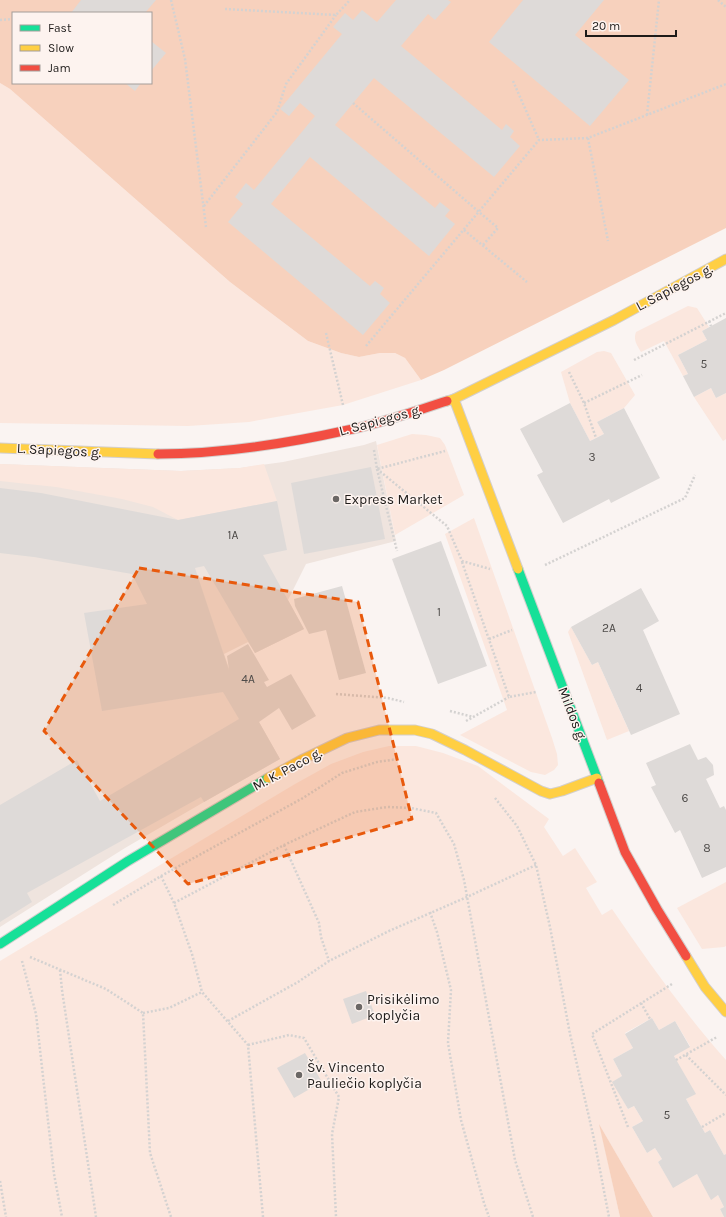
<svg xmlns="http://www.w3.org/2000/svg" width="726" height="1217" font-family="Karla,sans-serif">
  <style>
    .built { fill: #efe4de }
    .green { fill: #fbe7de }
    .forest { fill: #f7d1bd; fill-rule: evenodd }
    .building { fill: #dedad8 }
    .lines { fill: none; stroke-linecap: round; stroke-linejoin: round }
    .fast-casing { stroke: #d3cfcd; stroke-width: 11 }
    .slow-casing { stroke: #d3cfcd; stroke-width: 11 }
    .jam-casing { stroke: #d3cfcd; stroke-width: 11 }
    .path { stroke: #d4d2d1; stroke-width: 2.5; stroke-dasharray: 2 2; stroke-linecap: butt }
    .fast { stroke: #16e098; stroke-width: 9 }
    .slow { stroke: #ffcf43; stroke-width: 9 }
    .jam { stroke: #f24e42; stroke-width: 9 }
    .marked { fill: #e8590c; fill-opacity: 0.2; stroke: #e8590c; stroke-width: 3; stroke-dasharray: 8 5; stroke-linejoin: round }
    .poi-dot { fill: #6b6765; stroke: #fdf3ef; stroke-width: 1.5 }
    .labels { text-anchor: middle; stroke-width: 3; stroke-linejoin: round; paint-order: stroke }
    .number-label { font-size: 12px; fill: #4e4b49 }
    .street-label { font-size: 14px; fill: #1e1b19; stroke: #fdf3ef }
    .poi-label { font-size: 14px; fill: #1e1b19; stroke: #fdf3ef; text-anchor: start }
  </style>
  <rect width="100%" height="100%" fill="#faf4f2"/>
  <polygon class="built" points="376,441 396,541 306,564 288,600 304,629 255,653 248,642 224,654 230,671 280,759 204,802 125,848 0,927 0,464 181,471 240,468 283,462 364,445"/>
  <g class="green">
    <polygon points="0,83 10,89 230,282 308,341 341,353 359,357 380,353 395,353 405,358 421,380 343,405 249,422 188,426 0,423"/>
    <path d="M688 306 697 308 709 327 702 331 707 340 678 355 688 374 683 376 664 341 641 352C637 345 633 340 636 332Z"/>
    <polygon points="604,351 611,353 635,395 624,408 597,422 604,434 590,441 570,403 561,372 597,352"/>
    <polygon points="711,388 716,398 726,393 726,439 723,441 694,397"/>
    <polygon points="412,434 426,435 440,438 445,445 464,495 395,535 377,445"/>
    <polygon points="0,464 181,471 240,468 264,464 277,501 178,520 153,507 122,499 56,487 0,481"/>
    <polygon points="474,518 552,738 557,754 558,765 554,770 545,775 531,772 460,735 507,710 445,534"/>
    <polygon points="571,627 592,665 598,662 629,731 607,740 568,632"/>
    <path d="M389 746H416L443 753 478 766 549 819 544 827 563 856 575 848 597 882 586 888 602 915 612 909C648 961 684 1013 726 1060V1154L724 1155 710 1130 705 1133 686 1099 695 1094 674 1056 690 1046 675 1021 659 1030 652 1018 625 1033 633 1048 613 1059 622 1076 613 1082 628 1109 634 1106 643 1121 632 1127 647 1153 655 1148 662 1159 658 1162 673 1187 697 1174 711 1199 718 1195 724 1207 720 1209 724 1217H653L600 1126 620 1217H0V961L295 784 331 764 363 752Z"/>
    <polygon points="726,882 726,946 724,947 702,949 677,908"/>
  </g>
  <g class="forest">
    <path d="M0 0H726V228L444 370 421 380 405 358 395 353H380L359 357 341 353 308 341 230 282 10 89 0 83ZM13 13H151V83H13Z"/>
    <polygon points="599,1124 653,1217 620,1217"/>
  </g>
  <g class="building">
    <polygon points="81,0 156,0 145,13 71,13"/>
    <polygon points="396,0 448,0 451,2 435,20 428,14 401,46 502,130 506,124 514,131 510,137 520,146 494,177 374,78 335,125 435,208 440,202 450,210 445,216 455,224 429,256 310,157 271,204 370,286 375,281 384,288 380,294 390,303 363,335 228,222 243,204 235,197 246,183 254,190 315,116 300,103 289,116 280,109 342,34 333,27 345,13 353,20 362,10 377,22"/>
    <polygon points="523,0 604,0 575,35 629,80 590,126 489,42"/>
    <polygon points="151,41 166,53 151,71"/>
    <polygon points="125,83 141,83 135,91"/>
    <polygon points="726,318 726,393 716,398 711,388 694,397 683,376 688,374 678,355 707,340 702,331"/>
    <polygon points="570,403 590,441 604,434 597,422 624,408 660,478 611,503 609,499 563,523 537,475 543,472 520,429"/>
    <polygon points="371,467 385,539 304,554 291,483"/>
    <polygon points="0,488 41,493 178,520 277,501 287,550 263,555 304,629 255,653 204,566 195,568 229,670 227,656 248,644 269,680 264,682 267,687 291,674 316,716 292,730 279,708 259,722 280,759 204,802 201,797 27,893 32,902 0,922 0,805 77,760 100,801 239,719 223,692 102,711 84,613 147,604 132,574 34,557 0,553"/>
    <polygon points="441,541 487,666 438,684 392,559"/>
    <polygon points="342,586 366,673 339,680 326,630 309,634 295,606 294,599"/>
    <polygon points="641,588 659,621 643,630 680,714 631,735 598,662 592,665 571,627"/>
    <polygon points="690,744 698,760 706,757 713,765 714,775 706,779 720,808 724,806 726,810 726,867 702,878 680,830 675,833 651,787 656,785 646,763"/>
    <polygon points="366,991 375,1015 352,1024 343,999"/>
    <polygon points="652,1018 659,1030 675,1021 690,1047 674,1056 696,1094 686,1099 705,1133 710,1130 724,1155 726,1154 726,1217 724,1217 720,1209 724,1207 718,1195 711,1200 697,1174 673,1188 658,1162 662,1159 655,1148 647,1153 632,1127 643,1121 634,1106 628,1109 612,1082 622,1076 613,1059 633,1048 625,1034"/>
    <polygon points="305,1053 322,1082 294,1098 277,1068"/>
  </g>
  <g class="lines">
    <g class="fast-casing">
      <g id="fast">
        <polyline points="518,569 599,783"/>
        <polyline points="0,944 128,861 268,778"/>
      </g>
    </g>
    <g class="slow-casing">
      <g id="slow">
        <polyline points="454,399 518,569"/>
        <polyline points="447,401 454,399 614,320 726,259"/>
        <polyline points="0,448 158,454"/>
        <polyline points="268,778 301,760 347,738 379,730 415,730 432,734 465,750 541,791 550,794 562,791 597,778"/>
        <polyline points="686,956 705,987 726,1012"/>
      </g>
    </g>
    <g class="jam-casing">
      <g id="jam">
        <path d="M158 454C222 454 285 444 348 430 382 423 415 411 447 401"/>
        <polyline points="599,783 625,852 657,909 686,956"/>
      </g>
    </g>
    <g class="path">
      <polyline points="171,0 185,59 206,227"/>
      <polyline points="718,0 726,7"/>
      <polyline points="225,9 336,15 350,0"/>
      <polyline points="0,20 13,19"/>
      <polyline points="513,81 539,140"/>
      <polyline points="353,103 479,212 498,228 483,245"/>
      <polyline points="647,115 659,0"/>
      <polyline points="588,138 608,241"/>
      <polyline points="204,206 277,112 286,84 336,15"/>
      <polyline points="464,230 527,282"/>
      <polyline points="709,321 711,326"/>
      <polyline points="326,333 343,405"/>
      <polyline points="366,346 539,140 588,138 726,84"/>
      <polyline points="634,360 726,313"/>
      <polyline points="569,372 584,403 596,438"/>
      <polyline points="584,403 642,375"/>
      <polyline points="374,450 377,469 445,451"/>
      <polyline points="377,469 447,526 462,561 490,569"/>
      <polyline points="377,469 397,551"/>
      <polyline points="462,562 509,697 536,692"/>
      <polyline points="545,565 685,498 695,475"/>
      <polyline points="489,639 512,630"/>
      <polyline points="336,694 388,698 404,702"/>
      <polyline points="450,711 473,717"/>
      <polyline points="466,721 509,697"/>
      <polyline points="495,798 517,826 536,865 550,927 570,1034 594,1139 609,1217"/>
      <polyline points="284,845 319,923 321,937 329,961"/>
      <polyline points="161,876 174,903 192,954 202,992"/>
      <polyline points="174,903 284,845 355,812 387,807 411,808 436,813 454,844 464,880 515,1160 533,1217"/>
      <polyline points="113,905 161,876 303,798 342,773 377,762 398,759"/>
      <polyline points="430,912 437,932 451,990 448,1043 461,1120 484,1203 489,1217"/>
      <polyline points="30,957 106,989 143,1013 150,1153 171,1217"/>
      <polyline points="22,961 36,1014 54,1174 62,1217"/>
      <polyline points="60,970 62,990 96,1217"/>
      <polyline points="641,1003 650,1019"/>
      <polyline points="143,1013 169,1008 202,992 248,1045 263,1217"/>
      <polyline points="228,1021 298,982 329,961 389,931 467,897 536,865"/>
      <polyline points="248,1045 289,1035 304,1038 339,1097 332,1134 336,1217"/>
      <polyline points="686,1055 726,1095"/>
      <polyline points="676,1060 717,1037"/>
      <polyline points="628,1127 592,1034 672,984"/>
      <polyline points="702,1127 726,1113"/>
      <polyline points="0,1181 6,1217"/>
    </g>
    <use href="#fast" class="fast"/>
    <use href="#slow" class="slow"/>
    <use href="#jam" class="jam"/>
  </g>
  <path class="marked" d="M139 568 358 602 412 819 188 884 44 731Z"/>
  <g class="poi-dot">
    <circle cx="336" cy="499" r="4"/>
    <circle cx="359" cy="1007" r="4"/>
    <circle cx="299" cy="1075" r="4"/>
  </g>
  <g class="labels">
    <g class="number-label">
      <text x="704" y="368">5</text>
      <text x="592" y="461">3</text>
      <text x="233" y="539">1A</text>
      <text x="439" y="616">1</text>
      <text x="609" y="632">2A</text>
      <text x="248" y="683">4A</text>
      <text x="639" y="692">4</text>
      <text x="685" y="802">6</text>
      <text x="707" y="852">8</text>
      <text x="667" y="1119">5</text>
    </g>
    <g class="street-label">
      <text transform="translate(674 287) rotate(-28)" y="5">L. Sapiegos g.</text>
      <text transform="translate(380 420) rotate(-15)" y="5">L. Sapiegos g.</text>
      <text transform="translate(59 450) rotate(3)" y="5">L. Sapiegos g.</text>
      <text transform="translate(573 714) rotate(69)" y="5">Mildos g.</text>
      <text transform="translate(287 769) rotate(-28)" y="5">M. K. Paco g.</text>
    </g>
    <g class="poi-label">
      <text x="344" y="504">Express Market</text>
      <text x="367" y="1004">Prisikėlimo<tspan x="367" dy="16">koplyčia</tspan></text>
      <text x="307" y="1072">Šv. Vincento<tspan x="307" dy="16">Pauliečio koplyčia</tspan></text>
    </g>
  </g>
  <rect x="12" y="12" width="140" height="72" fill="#fdf3ef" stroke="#a49d99"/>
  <rect x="20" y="25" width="20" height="6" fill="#16e098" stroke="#a49d99"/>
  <text x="48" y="32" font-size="12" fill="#1e1b19">Fast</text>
  <rect x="20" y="45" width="20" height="6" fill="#ffcf43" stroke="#a49d99"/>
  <text x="48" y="52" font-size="12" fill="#1e1b19">Slow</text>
  <rect x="20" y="65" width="20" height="6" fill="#f24e42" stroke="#a49d99"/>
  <text x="48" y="72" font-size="12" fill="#1e1b19">Jam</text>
  <path d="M586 30v6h90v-6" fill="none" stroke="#1e1b19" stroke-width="2"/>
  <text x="592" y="30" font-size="12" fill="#1e1b19" stroke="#fdf3ef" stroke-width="3" paint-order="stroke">20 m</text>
</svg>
